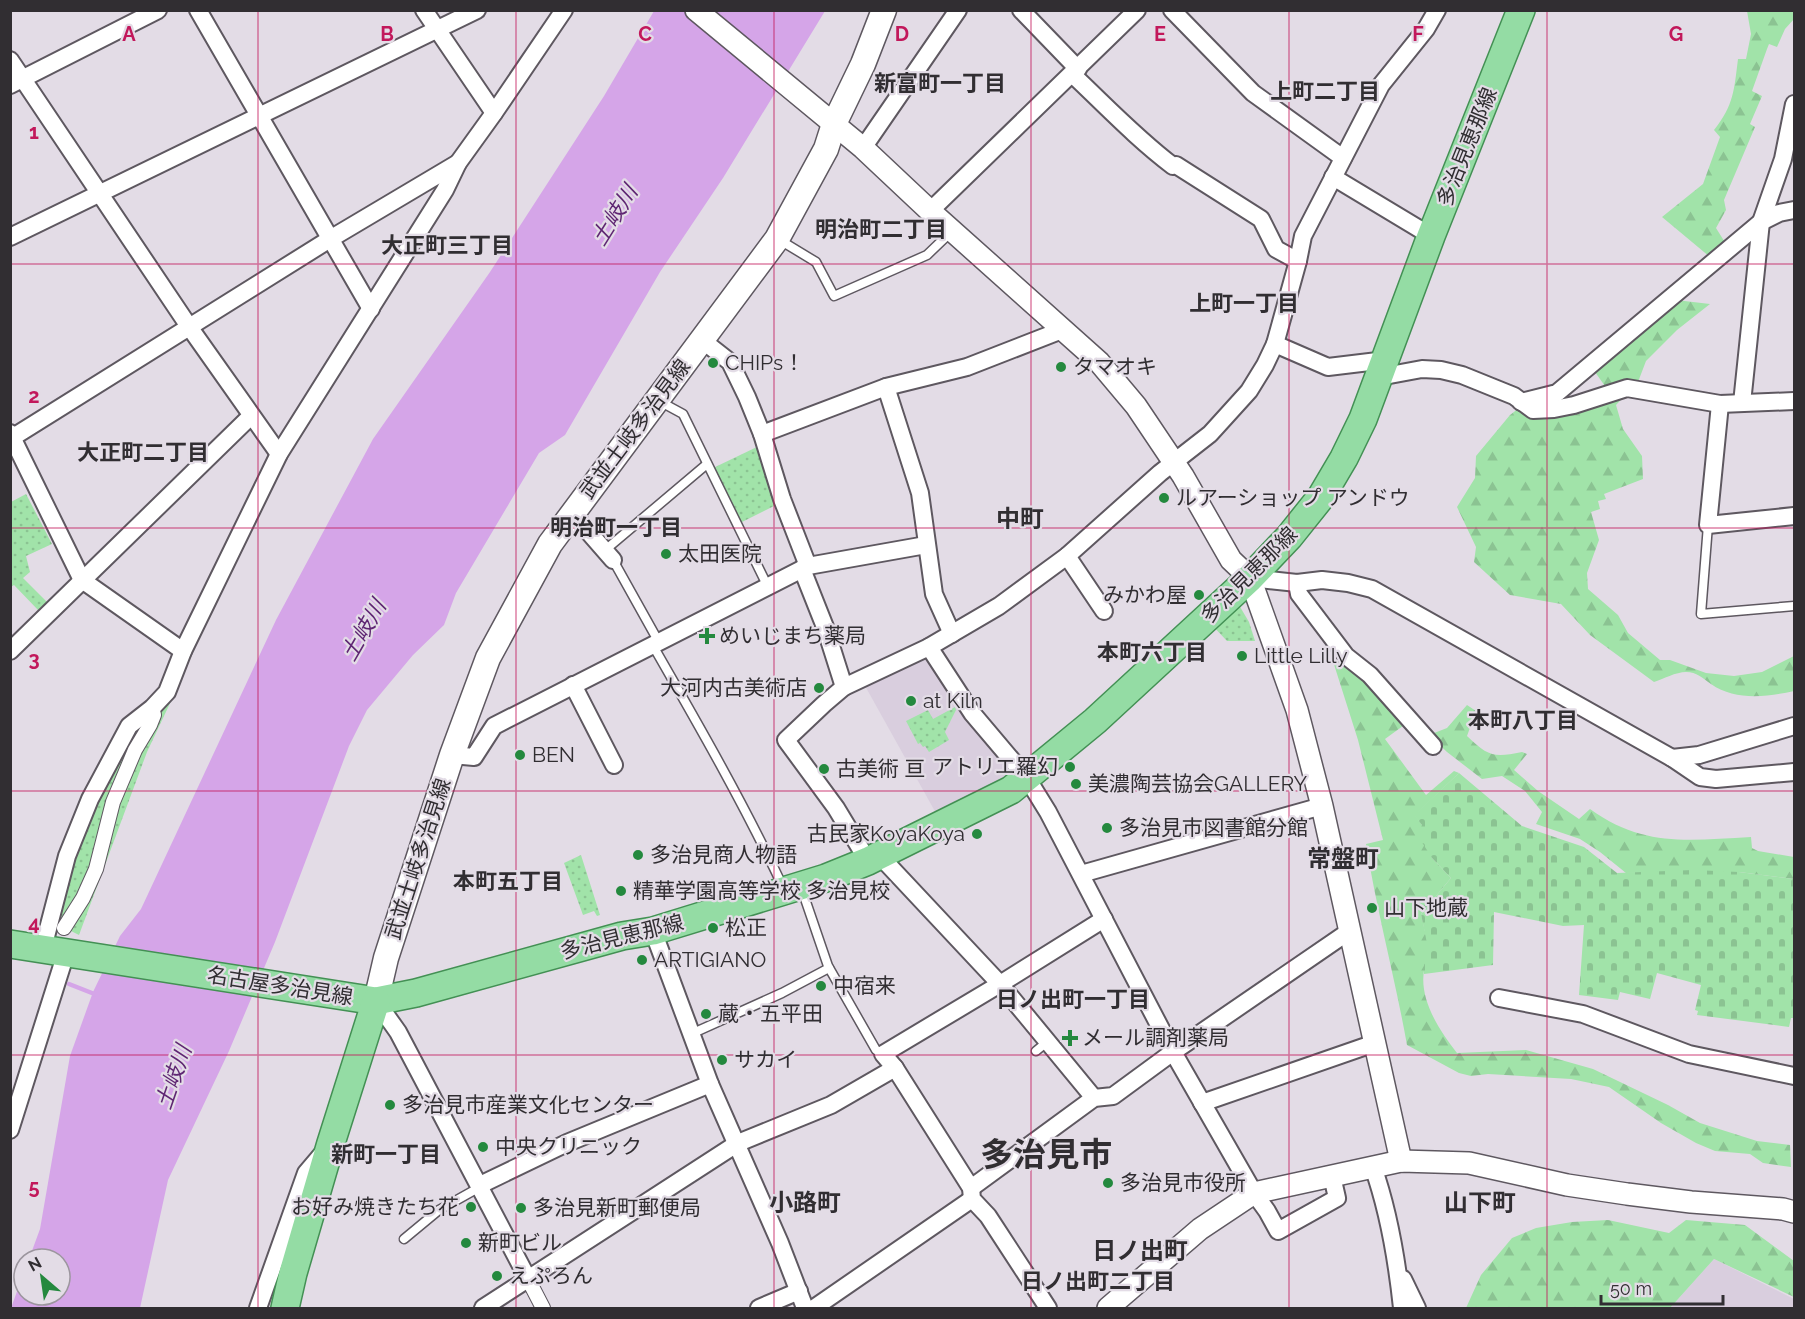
<svg xmlns="http://www.w3.org/2000/svg" width="1805" height="1319" font-family="Raleway,'Noto Sans JP',sans-serif">
  <style>
    .built { fill: #d9cede }
    .forest { fill: url(#forest-firs) }
    .cemetery { fill: url(#cemetery-stones) }
    .park { fill: url(#park-dots) }
    .water { fill: #d5a5e8 }
    .lines { fill: none; stroke-linecap: round; stroke-linejoin: round }
    .stream { stroke: #d5a5e8; stroke-width: 4.5 }
    .service-casing { stroke: #5e5860; stroke-width: 11 }
    .pedestrian-casing { stroke: #5e5860; stroke-width: 16 }
    .minor-casing { stroke: #5e5860; stroke-width: 20 }
    .tertiary-casing { stroke: #5e5860; stroke-width: 24 }
    .secondary-casing { stroke: #5e5860; stroke-width: 27 }
    .primary-casing { stroke: #439054; stroke-width: 30 }
    .service { stroke: #fff; stroke-width: 8 }
    .pedestrian { stroke: #fff; stroke-width: 14 }
    .minor { stroke: #fff; stroke-width: 16 }
    .tertiary { stroke: #fff; stroke-width: 21 }
    .secondary { stroke: #fff; stroke-width: 24 }
    .primary { stroke: #94dca4; stroke-width: 27 }
    .grid { fill: none; stroke: #c2185b; stroke-width: 1.5; stroke-opacity: 0.55 }
    .poi-dot { fill: #24893e; stroke: #e3dce6; stroke-width: 2 }
    .labels { text-anchor: middle; stroke-width: 4.5; stroke-linejoin: round; paint-order: stroke }
    .street-label { font-size: 21px; fill: #312e32; stroke: #e3dce6 }
    .poi-label { font-size: 21px; fill: #312e32; stroke: #e3dce6; text-anchor: start }
    .neighbourhood-label { font-size: 22px; font-weight: bold; fill: #312e32; stroke: #e3dce6 }
    .water-label { font-size: 22px; font-style: italic; fill: #5f2673; stroke: #e3dce6 }
    .quarter-label { font-size: 24px; font-weight: bold; fill: #312e32; stroke: #e3dce6 }
    .town-label { font-size: 33px; font-weight: bold; fill: #312e32; stroke: #e3dce6 }
    .grid-label { font-size: 20px; text-anchor: middle; font-weight: bold; fill: #c2185b; stroke: #e3dce6; stroke-width: 4.5; stroke-linejoin: round; paint-order: stroke }
  </style>
  <defs>
    <pattern id="forest-firs" width="22" height="20" patternUnits="userSpaceOnUse" patternTransform="scale(1.5)"><rect width="22" height="20" fill="#a1e3a9"/><path d="M5 1l3.5 6h-7zM16 11l3.5 6h-7z" fill="#8bc392"/></pattern>
    <pattern id="cemetery-stones" width="16" height="16" patternUnits="userSpaceOnUse" patternTransform="scale(1.5)"><rect width="16" height="16" fill="#a1e3a9"/><path d="M2 7V4a2 2 0 0 1 4 0v3zM10 15v-3a2 2 0 0 1 4 0v3z" fill="#8bc392"/></pattern>
    <pattern id="park-dots" width="8" height="8" patternUnits="userSpaceOnUse" patternTransform="scale(1.5)"><rect width="8" height="8" fill="#a1e3a9"/><path d="M2 2h.1M6 6h.1" fill="none" stroke="#8bc392" stroke-width="1.8" stroke-linecap="round"/></pattern>
  </defs>
  <rect width="100%" height="100%" fill="#e3dce6"/>
  <g class="built">
    <polygon points="929,656 1017,775 937,815 864,684"/>
    <polygon points="1714,1259 1794,1299 1794,1308 1670,1308"/>
  </g>
  <g class="forest">
    <path d="M1747 11H1794V19L1785 29 1777 47 1769 44 1767 49 1752 91 1762 96 1750 124 1755 127 1724 200 1726 210 1716 228 1726 244 1710 257 1662 217 1703 184 1720 137 1714 130C1734 105 1734 90 1738 59H1746L1751 34Z"/>
    <path d="M1676 300 1710 304 1677 330 1646 361 1638 382 1616 405 1623 429 1642 456 1643 479 1604 494 1606 499 1598 501 1600 509 1591 512 1599 540 1587 573 1588 589 1618 615 1628 633 1660 660H1670L1706 673 1734 676 1762 672 1794 656V691C1767 697 1735 701 1711 684 1702 678 1697 672 1686 672 1676 672 1663 679 1654 682L1590 635 1561 604 1510 595 1474 562 1476 547 1457 507 1475 478 1476 456 1510 415 1519 408 1612 396 1595 372Z"/>
    <path d="M1334 652 1407 723 1385 739 1426 795 1454 771 1459 773 1415 815 1422 825 1432 858 1451 878 1421 914 1430 953C1411 988 1436 1026 1457 1053L1526 1050 1593 1069 1668 1105 1700 1123 1757 1141 1790 1145 1791 1167 1763 1163 1750 1154 1715 1151 1696 1143 1661 1123 1609 1087 1571 1079 1488 1074 1471 1076 1459 1073 1407 1045C1395 978 1377 912 1366 844L1383 840 1358 740 1331 655Z"/>
    <path d="M1467 705 1476 711 1467 736C1488 756 1493 758 1522 752L1527 754 1514 770 1538 791 1579 819 1590 809C1644 848 1689 840 1751 837L1752 848 1758 851 1794 857V879L1739 872 1626 873 1600 852 1580 839 1536 824 1542 812 1525 791 1502 776 1482 779 1447 752 1429 735 1447 728Z"/>
    <polygon points="1608,1220 1669,1233 1686,1220 1745,1225 1794,1261 1794,1297 1714,1259 1670,1308 1466,1308 1481,1275 1512,1238 1536,1228 1572,1222"/>
  </g>
  <polygon class="cemetery" points="1459,773 1522,826 1584,847 1617,873 1693,870 1739,872 1794,879 1794,1018 1791,1018 1789,1027 1697,1015 1698,1011 1695,1010 1701,985 1657,973 1650,999 1620,992 1618,1000 1579,995 1584,925 1563,926 1494,912 1493,965 1424,974 1424,964 1429,953 1421,914 1451,878 1432,858 1418,836 1422,825 1414,815"/>
  <g class="park">
    <polygon points="759,446 778,504 738,524 711,469"/>
    <polygon points="26,494 52,544 26,556 30,572 23,578 47,602 38,610 14,585 11,587 11,502"/>
    <polygon points="1236,600 1249,622 1255,641 1227,641 1211,624"/>
    <polygon points="172,699 147,752 79,935 59,925 75,858 85,827 110,774 133,734"/>
    <polygon points="955,707 956,710 945,732 949,740 929,752 925,746 923,747 920,743 918,744 906,721 928,710 933,719"/>
    <polygon points="581,855 600,915 597,916 594,911 583,915 564,863"/>
  </g>
  <polygon class="water" points="654,11 825,11 723,178 660,272 565,435 539,453 456,593 444,625 413,655 367,710 349,746 275,942 229,1051 168,1180 140,1308 11,1308 24,1272 24,1295 60,1295 60,1259 29,1259 40,1229 70,1056 93,992 120,936 141,909 276,620 373,439 490,272 604,96"/>
  <g class="lines">
    <polyline class="stream" points="69,984 97,995"/>
    <g class="service-casing">
      <g id="service">
        <polyline points="778,239 816,262 834,296 927,255 952,231"/>
        <polyline points="659,401 683,414 768,587"/>
        <polyline points="1708,525 1701,614 1794,606"/>
        <polyline points="604,551 707,464"/>
        <path d="M613 560 656 637 652 644C698 724 744 804 783 887"/>
        <polyline points="802,890 828,966 876,1050 883,1054"/>
        <polyline points="691,1034 782,993 829,968"/>
        <polyline points="1036,1051 1047,1042"/>
        <polyline points="404,1239 439,1210 480,1187"/>
      </g>
    </g>
    <g class="pedestrian-casing">
      <g id="pedestrian">
        <polyline points="64,928 83,898 96,869 113,802 135,750 150,725 154,715 152,708"/>
        <polyline points="528,1279 543,1308"/>
      </g>
    </g>
    <g class="minor-casing">
      <g id="minor">
        <polyline points="198,10 371,309"/>
        <polyline points="424,10 494,113"/>
        <polyline points="1021,10 1078,69"/>
        <polyline points="1172,10 1253,93 1343,158"/>
        <polyline points="10,60 190,328 279,454"/>
        <path d="M1072 74C1105 105 1136 138 1173 166L1176 165 1261 219 1276 249 1298 261"/>
        <polyline points="10,85 158,10"/>
        <polyline points="863,148 958,10"/>
        <polyline points="1333,177 1431,236"/>
        <polyline points="930,211 1137,10"/>
        <polyline points="10,237 477,10"/>
        <polyline points="702,340 730,362 747,397 762,434 782,499 808,566"/>
        <polyline points="1275,344 1328,367 1386,360"/>
        <polyline points="1379,377 1422,369 1441,370 1462,375 1514,396 1533,410 1554,409 1574,405 1627,388 1720,404 1794,401"/>
        <polyline points="886,387 920,493 934,594 952,634"/>
        <polyline points="1521,402 1557,393 1761,222 1779,213 1794,210"/>
        <polyline points="1742,403 1761,222 1783,159 1794,104"/>
        <polyline points="1720,404 1708,525 1794,516"/>
        <polyline points="10,433 82,580 183,651"/>
        <polyline points="762,434 886,387 967,367 1062,330"/>
        <polyline points="10,439 330,239 458,163"/>
        <polyline points="572,513 613,560"/>
        <polyline points="1067,556 1104,611"/>
        <polyline points="802,569 825,627 844,687"/>
        <polyline points="1250,578 1297,583 1322,580 1348,583 1372,589 1672,758 1700,777 1716,779 1794,772"/>
        <polyline points="1297,583 1299,594 1346,656 1370,675 1433,746"/>
        <polyline points="929,647 972,713 1027,778 1048,812 1173,1052 1254,1193 1267,1211 1278,1231 1337,1198 1332,1176"/>
        <polyline points="10,651 251,416"/>
        <polyline points="573,685 614,765"/>
        <polyline points="452,755 474,757 494,726 808,566 926,545"/>
        <polyline points="1672,758 1699,755 1794,726"/>
        <polyline points="879,855 1000,984 1094,1098"/>
        <polyline points="868,861 836,808 786,740 824,704 844,687 929,647 999,606 1067,556 1160,473 1210,434 1249,391 1265,365 1275,344 1298,261 1303,236 1381,85 1426,29 1437,10"/>
        <polyline points="1081,874 1322,806"/>
        <polyline points="653,931 710,1084 780,1243 805,1308"/>
        <polyline points="43,948 67,856 90,799 129,726 152,708 167,692 183,651 279,454 445,190 458,163 494,113 564,10"/>
        <polyline points="1499,998 1583,1014 1689,1054 1794,1076"/>
        <polyline points="376,1001 398,1032 528,1279"/>
        <polyline points="1202,1103 1375,1043"/>
        <polyline points="10,1130 66,953"/>
        <path d="M1373 1167C1389 1212 1397 1261 1402 1308"/>
        <polyline points="480,1185 567,1143 710,1084"/>
        <polyline points="971,1188 1094,1098 1113,1096 1173,1052 1351,930"/>
        <polyline points="1403,1279 1417,1308"/>
        <polyline points="258,1308 306,1173 323,1153"/>
        <polyline points="483,1308 738,1143 831,1105 895,1068"/>
        <polyline points="759,1308 799,1291"/>
        <polyline points="814,1308 972,1199"/>
        <polyline points="1048,1308 988,1216 972,1199 971,1188 895,1068 883,1054 1000,984 1104,919"/>
      </g>
    </g>
    <g class="tertiary-casing">
      <g id="tertiary">
        <polyline points="696,10 863,148 930,211 1099,362 1136,406 1183,476 1231,560 1250,578 1297,710 1322,806 1401,1161"/>
        <polyline points="1108,1308 1200,1229 1254,1193 1401,1161 1469,1163 1567,1185 1627,1194 1691,1202 1783,1209 1794,1212"/>
      </g>
    </g>
    <g class="secondary-casing">
      <polyline id="secondary" points="376,1001 386,958 452,755 488,658 550,544 777,239 826,149 834,124 863,64 884,10"/>
    </g>
    <g class="primary-casing">
      <g id="primary">
        <polyline points="10,944 376,1001 416,993 622,936 653,931 826,878 868,861 1011,790 1095,721 1250,578 1289,537 1321,497 1344,458 1363,419 1431,236 1521,10"/>
        <polyline points="285,1308 293,1273 331,1143 376,1001"/>
      </g>
    </g>
    <use href="#service" class="service"/>
    <use href="#pedestrian" class="pedestrian"/>
    <use href="#minor" class="minor"/>
    <use href="#tertiary" class="tertiary"/>
    <use href="#secondary" class="secondary"/>
    <use href="#primary" class="primary"/>
  </g>
  <path class="grid" d="M258 10V1308M516 10V1308M774 10V1308M1031 10V1308M1289 10V1308M1547 10V1308M10 264H1794M10 528H1794M10 791H1794M10 1055H1794"/>
  <g class="poi-dot">
    <circle cx="713" cy="363" r="6"/>
    <circle cx="1061" cy="367" r="6"/>
    <circle cx="1164" cy="498" r="6"/>
    <circle cx="666" cy="554" r="6"/>
    <circle cx="1199" cy="595" r="6"/>
    <path d="M704 627h6v6h6v6h-6v6h-6v-6h-6v-6h6z"/>
    <circle cx="1242" cy="656" r="6"/>
    <circle cx="819" cy="688" r="6"/>
    <circle cx="911" cy="701" r="6"/>
    <circle cx="520" cy="755" r="6"/>
    <circle cx="1070" cy="767" r="6"/>
    <circle cx="824" cy="769" r="6"/>
    <circle cx="1076" cy="784" r="6"/>
    <circle cx="1107" cy="828" r="6"/>
    <circle cx="977" cy="834" r="6"/>
    <circle cx="638" cy="855" r="6"/>
    <circle cx="621" cy="891" r="6"/>
    <circle cx="1372" cy="908" r="6"/>
    <circle cx="713" cy="928" r="6"/>
    <circle cx="642" cy="960" r="6"/>
    <circle cx="821" cy="986" r="6"/>
    <circle cx="706" cy="1014" r="6"/>
    <path d="M1067 1029h6v6h6v6h-6v6h-6v-6h-6v-6h6z"/>
    <circle cx="722" cy="1060" r="6"/>
    <circle cx="390" cy="1105" r="6"/>
    <circle cx="483" cy="1147" r="6"/>
    <circle cx="1108" cy="1183" r="6"/>
    <circle cx="471" cy="1207" r="6"/>
    <circle cx="521" cy="1208" r="6"/>
    <circle cx="466" cy="1243" r="6"/>
    <circle cx="497" cy="1276" r="6"/>
  </g>
  <g class="labels">
    <g class="street-label">
      <text transform="translate(1467 147) rotate(-68)" y="7">多治見恵那線</text>
      <text transform="translate(635 429) rotate(-53)" y="7">武並土岐多治見線</text>
      <text transform="translate(1249 575) rotate(-45)" y="7">多治見恵那線</text>
      <text transform="translate(418 859) rotate(-72)" y="7">武並土岐多治見線</text>
      <text transform="translate(622 937) rotate(-14)" y="7">多治見恵那線</text>
      <text transform="translate(280 986) rotate(9)" y="7">名古屋多治見線</text>
    </g>
    <g class="poi-label">
      <text x="725" y="370">CHIPs！</text>
      <text x="1073" y="374">タマオキ</text>
      <text x="1176" y="505">ルアーショップ アンドウ</text>
      <text x="678" y="561">太田医院</text>
      <text x="1187" y="602" text-anchor="end">みかわ屋</text>
      <text x="719" y="643">めいじまち薬局</text>
      <text x="1254" y="663">Little Lilly</text>
      <text x="807" y="695" text-anchor="end">大河内古美術店</text>
      <text x="923" y="708">at Kiln</text>
      <text x="532" y="762">BEN</text>
      <text x="1058" y="774" text-anchor="end">アトリエ羅幻</text>
      <text x="836" y="776">古美術 亘</text>
      <text x="1088" y="791">美濃陶芸協会GALLERY</text>
      <text x="1119" y="835">多治見市図書館分館</text>
      <text x="965" y="841" text-anchor="end">古民家KoyaKoya</text>
      <text x="650" y="862">多治見商人物語</text>
      <text x="633" y="898">精華学園高等学校 多治見校</text>
      <text x="1384" y="915">山下地蔵</text>
      <text x="725" y="935">松正</text>
      <text x="654" y="967">ARTIGIANO</text>
      <text x="833" y="993">中宿来</text>
      <text x="718" y="1021">蔵・五平田</text>
      <text x="1082" y="1045">メール調剤薬局</text>
      <text x="734" y="1067">サカイ</text>
      <text x="402" y="1112">多治見市産業文化センター</text>
      <text x="495" y="1154">中央クリニック</text>
      <text x="1120" y="1190">多治見市役所</text>
      <text x="459" y="1214" text-anchor="end">お好み焼きたち花</text>
      <text x="533" y="1215">多治見新町郵便局</text>
      <text x="478" y="1250">新町ビル</text>
      <text x="509" y="1283">えぷろん</text>
    </g>
    <g class="neighbourhood-label">
      <text x="940" y="91">新富町一丁目</text>
      <text x="1325" y="99">上町二丁目</text>
      <text x="881" y="237">明治町二丁目</text>
      <text x="447" y="253">大正町三丁目</text>
      <text x="1244" y="311">上町一丁目</text>
      <text x="143" y="460">大正町二丁目</text>
      <text x="616" y="535">明治町一丁目</text>
      <text x="1152" y="660">本町六丁目</text>
      <text x="1523" y="728">本町八丁目</text>
      <text x="508" y="889">本町五丁目</text>
      <text x="1073" y="1007">日ノ出町一丁目</text>
      <text x="386" y="1162">新町一丁目</text>
      <text x="1098" y="1289">日ノ出町二丁目</text>
    </g>
    <g class="water-label">
      <text transform="translate(614 215) rotate(-58)" y="8">土岐川</text>
      <text transform="translate(363 630) rotate(-60)" y="8">土岐川</text>
      <text transform="translate(173 1077) rotate(-71)" y="8">土岐川</text>
    </g>
    <g class="quarter-label">
      <text x="1020" y="527">中町</text>
      <text x="1343" y="867">常盤町</text>
      <text x="805" y="1211">小路町</text>
      <text x="1480" y="1211">山下町</text>
      <text x="1140" y="1259">日ノ出町</text>
    </g>
    <g class="town-label">
      <text x="1046" y="1166">多治見市</text>
    </g>
  </g>
  <g class="grid-label">
    <text x="129" y="41">A</text>
    <text x="387" y="41">B</text>
    <text x="645" y="41">C</text>
    <text x="902" y="41">D</text>
    <text x="1160" y="41">E</text>
    <text x="1418" y="41">F</text>
    <text x="1676" y="41">G</text>
    <text x="34" y="139">1</text>
    <text x="34" y="403">2</text>
    <text x="34" y="666">3</text>
    <text x="34" y="930">4</text>
    <text x="34" y="1194">5</text>
  </g>
  <rect width="1805" height="1319" fill="none" stroke="#312e32" stroke-width="24"/>
  <g transform="translate(42 1277) rotate(331)"><circle r="28" fill="#e3dce6" stroke="#9c969e" stroke-width="1.5"/>
  <path d="M0-4.5L10 22L0 15L-10 22Z" fill="#24893e"/>
  <text y="-9" font-size="16" font-weight="bold" text-anchor="middle" fill="#312e32">N</text>
  </g>
  <path d="M1601 1295v9h122v-9" fill="none" stroke="#312e32" stroke-width="3"/>
  <text x="1610" y="1295" font-size="18" fill="#312e32" stroke="#e3dce6" stroke-width="4.5" paint-order="stroke">50 m</text>
</svg>
